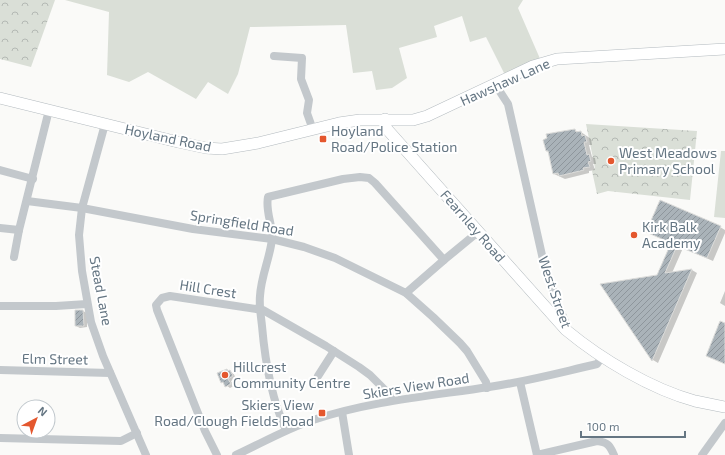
<svg xmlns="http://www.w3.org/2000/svg" width="725" height="455" font-family="'Exo 2',sans-serif">
  <style>
    .green { fill: #dadfd7 }
    .park { fill: url(#park-crowns) }
    .shadow { fill: #0003 }
    .building { fill: url(#building-hatch); stroke: #dcdcda }
    .lines { fill: none; stroke-linecap: round; stroke-linejoin: round }
    .secondary-casing { stroke: #b3babf; stroke-width: 12 }
    .minor { stroke: #c3c8cc; stroke-width: 8 }
    .secondary { stroke: #fff; stroke-width: 11 }
    .poi-dot { fill: #e4572e; stroke: #fff; stroke-width: 1.5 }
    .labels { text-anchor: middle; stroke-width: 4; stroke-linejoin: round; paint-order: stroke }
    .street-label { font-size: 14px; fill: #657683; stroke: #fff }
    .poi-label { font-size: 14px; fill: #657683; stroke: #fff; text-anchor: start }
  </style>
  <defs>
    <pattern id="park-crowns" width="20" height="18" patternUnits="userSpaceOnUse"><rect width="20" height="18" fill="#dadfd7"/><path d="M2 6a3 3 0 1 1 6 0M12 15a3 3 0 1 1 6 0" fill="none" stroke="#b4b9b4"/></pattern>
    <pattern id="building-hatch" width="6" height="6" patternUnits="userSpaceOnUse"><rect width="6" height="6" fill="#aab3b9"/><path d="M-1 1l2-2M0 6l6-6M5 7l2-2" fill="none" stroke="#8e969c"/></pattern>
  </defs>
  <rect width="100%" height="100%" fill="#fafaf8"/>
  <g class="green">
    <polygon points="65,0 523,0 518,8 541,61 506,77 486,37 470,42 462,16 434,26 437,37 399,48 407,78 392,88 376,90 372,71 353,73 346,25 250,27 238,74 228,94 208,82 196,99 148,72 129,82 107,75 109,12"/>
    <polygon points="721,151 725,151 725,218 714,217"/>
  </g>
  <g class="park">
    <polygon points="0,0 55,0 31,67 0,59"/>
    <polygon points="586,124 697,131 690,200 608,191 597,194 592,171 595,168"/>
  </g>
  <g class="shadow">
    <polygon points="575,130 578,132 581,132 591,139 592,145 589,145 592,157 595,158 596,164 593,164 595,170 589,171 589,173 565,179 554,174 549,152 546,151"/>
    <polygon points="720,227 725,230 725,233 713,261 683,248 672,273 692,270 697,273 658,363 653,360 602,285 657,276 672,243"/>
    <polygon points="725,291 725,306 720,303"/>
    <polygon points="83,311 87,313 87,327 80,328 76,326"/>
    <polygon points="227,370 233,373 236,378 231,381 234,386 230,388 222,382"/>
  </g>
  <g class="building">
    <polygon points="575,129 576,132 581,131 582,136 585,135 587,142 584,142 587,155 589,154 591,161 588,162 590,167 583,168 584,170 559,176 558,173 553,174 548,151 546,151 543,140 547,138 546,134"/>
    <polygon points="660,200 721,226 707,258 677,246 665,273 692,269 652,361 600,284 657,275 671,243 646,232"/>
    <polygon points="75,310 83,310 84,326 75,326"/>
    <polygon points="720,321 725,323 725,364 706,356"/>
    <polygon points="227,369 228,371 230,370 233,376 228,379 231,384 225,387 223,382 221,383 217,373"/>
  </g>
  <g class="lines">
    <g class="secondary-casing">
      <g id="secondary">
        <polyline points="0,98 178,142 206,148 222,149 258,143 339,123 360,120 413,120 427,116 533,66 557,59 725,49"/>
        <path d="M385 119 386 128 566 330C601 359 651 389 695 401 705 403 715 405 725 407"/>
      </g>
    </g>
    <g class="minor">
      <polyline points="274,56 302,58 301,79 309,100 307,113 313,130"/>
      <polyline points="495,84 508,104 544,264 556,299 566,324 566,330"/>
      <polyline points="105,124 82,208 79,235 82,271 91,322 103,356 146,455"/>
      <polyline points="0,170 33,179"/>
      <polyline points="27,201 82,208 193,229 272,239 304,247 335,258 406,293 433,317 460,343 467,351 486,382 487,388"/>
      <polyline points="0,228 19,230"/>
      <polyline points="14,257 19,230 49,110"/>
      <polyline points="406,293 444,260 478,232"/>
      <polyline points="0,306 56,306 87,304"/>
      <polyline points="0,370 110,373"/>
      <polyline points="318,376 334,351"/>
      <polyline points="520,382 537,455"/>
      <polyline points="342,412 349,455"/>
      <path d="M286 430C271 398 265 361 262 326 261 316 259 306 260 296 261 276 270 258 272 239 273 225 265 211 268 197L343 179 360 177 369 178 375 183 444 260"/>
      <polyline points="0,438 121,441 137,433"/>
      <polyline points="217,455 205,431 157,310 156,305 162,298 170,296 263,310 326,346 359,367 370,375 390,395 392,400"/>
      <path d="M236 455C262 443 286 429 313 420 370 401 430 396 489 387 524 382 558 373 593 365L597 364 602 357"/>
      <path d="M537 455 597 441C608 442 610 446 614 455"/>
      <polyline points="702,455 725,423"/>
    </g>
    <use href="#secondary" class="secondary"/>
  </g>
  <g class="poi-dot">
    <rect x="319" y="135" width="8" height="8" rx="2"/>
    <circle cx="611" cy="161" r="4"/>
    <circle cx="634" cy="235" r="4"/>
    <circle cx="225" cy="375" r="4"/>
    <rect x="318" y="409" width="8" height="8" rx="2"/>
  </g>
  <g class="labels">
    <g class="street-label">
      <text transform="translate(505 82) rotate(-24)" y="5">Hawshaw Lane</text>
      <text transform="translate(168 138) rotate(12)" y="5">Hoyland Road</text>
      <text transform="translate(242 223) rotate(9)" y="5">Springfield Road</text>
      <text transform="translate(473 226) rotate(49)" y="5">Fearnley Road</text>
      <text transform="translate(208 289) rotate(9)" y="5">Hill Crest</text>
      <text transform="translate(101 291) rotate(79)" y="5">Stead Lane</text>
      <text transform="translate(555 292) rotate(71)" y="5">West Street</text>
      <text transform="translate(55 359) rotate(1)" y="5">Elm Street</text>
      <text transform="translate(416 386) rotate(-9)" y="5">Skiers View Road</text>
    </g>
    <g class="poi-label">
      <text x="331" y="136">Hoyland<tspan x="331" dy="16">Road/Police Station</tspan></text>
      <text x="619" y="158">West Meadows<tspan x="619" dy="16">Primary School</tspan></text>
      <text x="642" y="232">Kirk Balk<tspan x="642" dy="16">Academy</tspan></text>
      <text x="233" y="372">Hillcrest<tspan x="233" dy="16">Community Centre</tspan></text>
      <text x="314" y="410" text-anchor="end">Skiers View<tspan x="314" dy="16">Road/Clough Fields Road</tspan></text>
    </g>
  </g>
  <g transform="translate(36 419) rotate(41)"><circle r="19" fill="#ffffff" stroke="#c1c8cd"/>
  <path d="M0-3L7 15L0 10L-7 15Z" fill="#e4572e"/>
  <text y="-6" font-size="11" font-weight="bold" text-anchor="middle" fill="#657683">N</text>
  </g>
  <path d="M581 431v6h104v-6" fill="none" stroke="#657683" stroke-width="2"/>
  <text x="587" y="431" font-size="12" fill="#657683" stroke="#ffffff" stroke-width="3" paint-order="stroke">100 m</text>
</svg>
